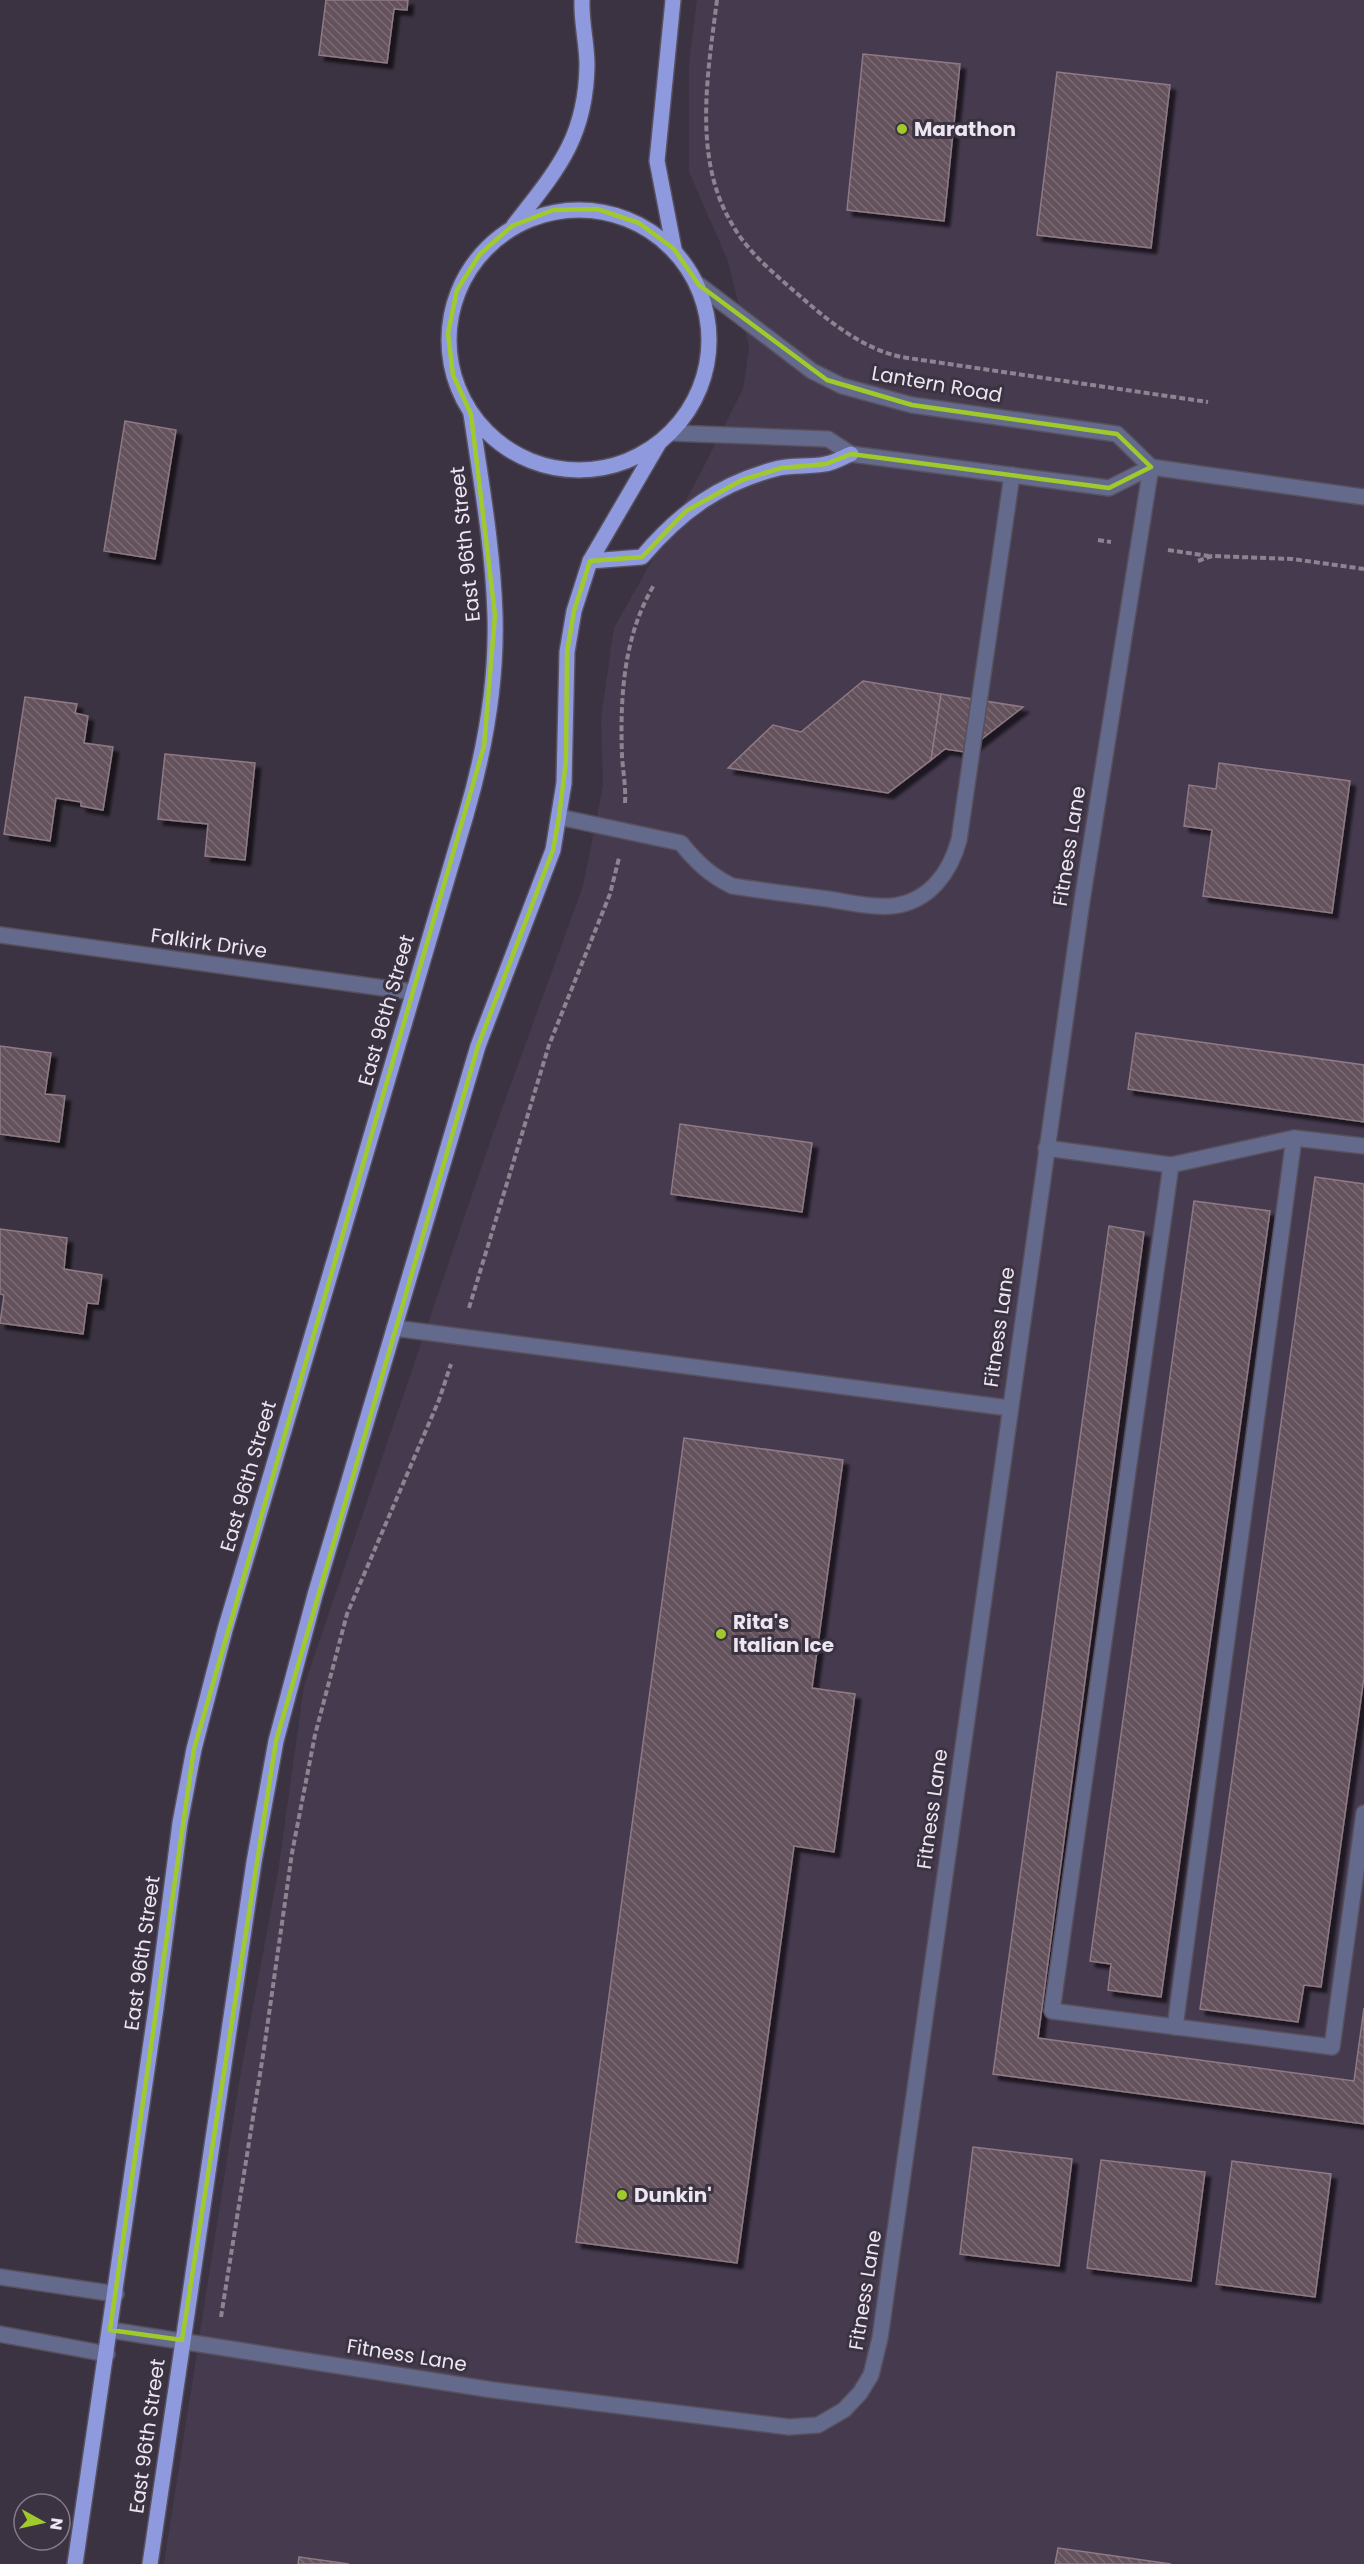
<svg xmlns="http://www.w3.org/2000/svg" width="1364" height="2564" font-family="Poppins,sans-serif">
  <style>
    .built { fill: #463a4f }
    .building { fill: url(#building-back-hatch); stroke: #8e7984; stroke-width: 1.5; filter: url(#shadow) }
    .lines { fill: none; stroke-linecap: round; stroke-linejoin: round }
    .minor-casing { stroke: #58505e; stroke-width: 18 }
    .major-casing { stroke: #58505e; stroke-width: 18 }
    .path { stroke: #8c8491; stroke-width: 4; stroke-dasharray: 6 3; stroke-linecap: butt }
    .minor { stroke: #636a8b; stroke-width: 15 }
    .major { stroke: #8e9add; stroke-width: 15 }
    .marked { fill: none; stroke: #a0c92c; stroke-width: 4.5; stroke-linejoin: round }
    .poi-dot { fill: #a0c92c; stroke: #3c3342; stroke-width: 2 }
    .labels { text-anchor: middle; stroke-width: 6; stroke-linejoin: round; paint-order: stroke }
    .poi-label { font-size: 20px; font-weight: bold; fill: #ece6f0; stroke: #3c3342; text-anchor: start }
    .street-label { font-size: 20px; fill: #ece6f0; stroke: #3c3342 }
  </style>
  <defs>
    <pattern id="building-back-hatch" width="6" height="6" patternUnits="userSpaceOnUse" patternTransform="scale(1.5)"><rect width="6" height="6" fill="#64515b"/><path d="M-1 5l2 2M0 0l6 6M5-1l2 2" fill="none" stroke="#7a6a73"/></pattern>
    <filter id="shadow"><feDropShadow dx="5.5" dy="5.5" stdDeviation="1.5" flood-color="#0009"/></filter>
  </defs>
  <rect width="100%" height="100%" fill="#3c3342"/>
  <polygon class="built" points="697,0 1364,0 1364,2564 164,2564 239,2083 278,1872 304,1686 491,1139 583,886 603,786 601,718 614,628 695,484 743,389 749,347 728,261 689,172 689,64"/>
  <g class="building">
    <polygon points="326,0 408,0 407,10 394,9 387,63 319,55"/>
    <polygon points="863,54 960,64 944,221 847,210"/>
    <polygon points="1057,72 1170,85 1151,248 1037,235"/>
    <polygon points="125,421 176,430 155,559 104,551"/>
    <polygon points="863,681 941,694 931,760 888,793 728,768 773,725 801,732"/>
    <polygon points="941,694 1023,707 965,752 945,749 931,760"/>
    <polygon points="25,697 77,704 75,713 88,716 84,743 113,747 103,810 81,806 81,802 56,798 50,841 4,834"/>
    <polygon points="165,754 255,763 245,860 205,856 208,824 158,819"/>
    <polygon points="1219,763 1350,781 1332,913 1203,896 1212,830 1184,826 1189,785 1216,789"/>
    <polygon points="1136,1033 1364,1065 1364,1122 1128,1089"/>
    <polygon points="0,1046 51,1053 45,1094 65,1096 59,1142 0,1134"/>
    <polygon points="680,1124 812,1143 802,1212 671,1194"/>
    <polygon points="1315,1177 1364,1184 1364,1677 1321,1987 1304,1985 1298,2022 1200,2009"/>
    <polygon points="1194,1201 1270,1211 1161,1997 1108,1990 1111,1964 1090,1961"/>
    <polygon points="1109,1226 1144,1232 1038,2038 1354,2081 1364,2008 1364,2124 993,2074"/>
    <polygon points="0,1229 67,1238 64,1269 102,1275 98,1304 87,1303 83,1334 0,1323 4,1295 0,1294"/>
    <polygon points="684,1438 843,1460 812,1688 855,1694 834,1852 794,1846 737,2263 576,2242"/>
    <polygon points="973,2147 1072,2159 1059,2266 960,2254"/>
    <polygon points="1101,2160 1205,2172 1191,2281 1087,2268"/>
    <polygon points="1232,2161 1331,2174 1315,2297 1216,2284"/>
    <polygon points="1058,2548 1171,2564 1055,2564"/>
    <polygon points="299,2557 349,2564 298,2564"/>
  </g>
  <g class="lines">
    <g class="minor-casing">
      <g id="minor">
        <polyline points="699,285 812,371 842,386 912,405 1117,434 1151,467"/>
        <polyline points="671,433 828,439 851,454 1109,488 1151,467 1364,497"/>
        <path d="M559 817 681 843C696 862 710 875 732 886 764 891 796 895 828 899 848 902 872 908 892 906 929 902 950 873 959 840L1012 475"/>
        <polyline points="0,935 413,992"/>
        <polyline points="1046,1148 1171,1165 1294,1138 1364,1146"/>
        <polyline points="1171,1165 1052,2011 1332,2047 1364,1813"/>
        <polyline points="394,1328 1009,1408"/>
        <polyline points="1175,2027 1294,1138"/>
        <polyline points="0,2277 116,2294"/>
        <polyline points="110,2330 493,2390 789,2427 818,2425 844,2410 860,2393 871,2375 880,2338 1082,901 1151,467"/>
        <polyline points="0,2334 107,2354"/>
      </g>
    </g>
    <g class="major-casing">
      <g id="major">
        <polyline points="673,0 657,161 674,249"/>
        <circle cx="579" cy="340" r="130"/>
        <path d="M514 225C557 170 586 138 587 65 587 43 581 22 582 0"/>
        <path d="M590 561 642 557C681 511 720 483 779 468 794 465 810 467 825 464 834 463 843 457 851 454"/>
        <path d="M75 2564 156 2008 180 1823 194 1749 225 1630 466 815C485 750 497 683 495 615 493 548 481 481 471 414"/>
        <polyline points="150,2564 254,1862 276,1741 315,1595 478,1046 553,850 564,783 567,652 574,611 590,561 659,443"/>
      </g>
    </g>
    <g class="path">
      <path d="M717 0C708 72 692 158 732 224 748 253 776 275 801 297 831 323 862 348 901 357L1208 402"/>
      <polyline points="1098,540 1111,542"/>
      <polyline points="1168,550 1209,556"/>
      <polyline points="1198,561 1212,556 1292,559 1364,569"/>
      <path d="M625 803C626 787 623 772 622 756 620 698 623 637 654 585"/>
      <polyline points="469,1308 549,1045 610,894 619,858"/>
      <polyline points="221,2317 264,2049 292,1853 315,1735 347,1614 439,1400 451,1364"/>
    </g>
    <use href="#minor" class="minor"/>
    <use href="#major" class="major"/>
  </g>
  <path class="marked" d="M597 209 639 223 674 249 699 285 827 380 912 405 1117 434 1151 467 1109 488 851 454 826 464 781 468 742 480 686 511 642 557 590 561 574 611 567 652 566 761 559 817 553 850 478 1046 276 1741 182 2340 110 2330 194 1749 484 746 495 615 471 414 453 375 448 333 457 290 480 254 512 226 553 210Z"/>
  <g class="poi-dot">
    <circle cx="902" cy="129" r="6"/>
    <circle cx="721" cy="1634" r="6"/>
    <circle cx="622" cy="2195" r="6"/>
  </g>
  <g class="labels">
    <g class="poi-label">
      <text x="914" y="136">Marathon</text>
      <text x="733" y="1629">Rita's<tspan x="733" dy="23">Italian Ice</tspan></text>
      <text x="634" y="2202">Dunkin'</text>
    </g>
    <g class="street-label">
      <text transform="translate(937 384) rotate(10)" y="7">Lantern Road</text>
      <text transform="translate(465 544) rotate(-96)" y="7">East 96th Street</text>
      <text transform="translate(1069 846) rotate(-81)" y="7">Fitness Lane</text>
      <text transform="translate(209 943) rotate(8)" y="7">Falkirk Drive</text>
      <text transform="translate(386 1010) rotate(-74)" y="7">East 96th Street</text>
      <text transform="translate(999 1327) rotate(-82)" y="7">Fitness Lane</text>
      <text transform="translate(248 1476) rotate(-74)" y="7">East 96th Street</text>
      <text transform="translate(932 1809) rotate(-82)" y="7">Fitness Lane</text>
      <text transform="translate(142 1953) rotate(-82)" y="7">East 96th Street</text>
      <text transform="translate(865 2290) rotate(-81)" y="7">Fitness Lane</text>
      <text transform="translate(407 2355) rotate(9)" y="7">Fitness Lane</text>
      <text transform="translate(147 2436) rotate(-82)" y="7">East 96th Street</text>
    </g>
  </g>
  <g transform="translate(42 2522) rotate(98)"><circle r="28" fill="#3c3342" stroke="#827b88" stroke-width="1.5"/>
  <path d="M0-4.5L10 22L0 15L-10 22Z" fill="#a0c92c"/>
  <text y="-9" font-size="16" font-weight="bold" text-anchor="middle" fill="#ece6f0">N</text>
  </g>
</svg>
